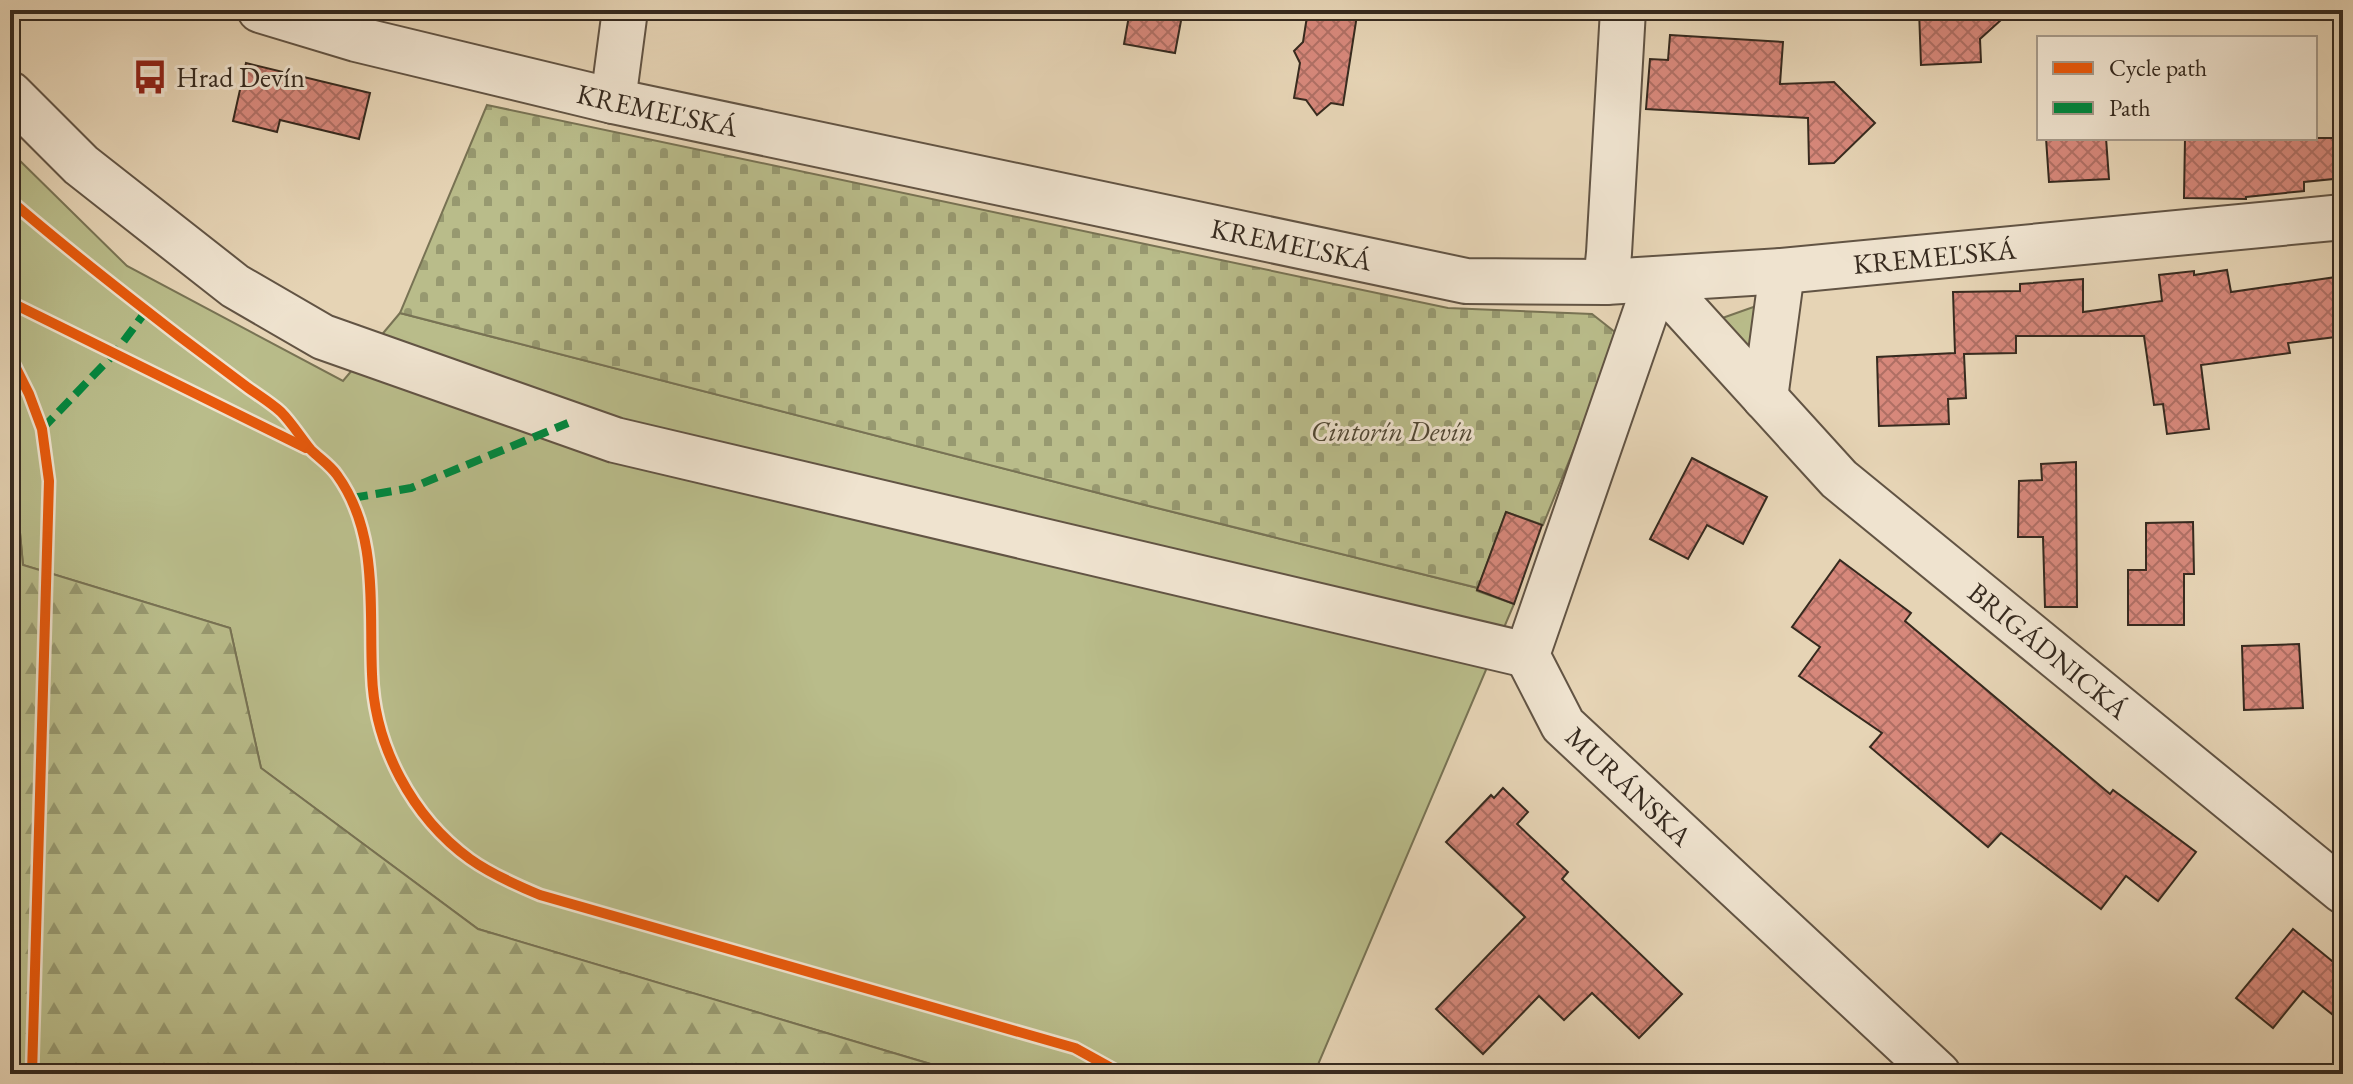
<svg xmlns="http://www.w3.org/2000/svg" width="2353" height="1084" font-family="'EB Garamond',serif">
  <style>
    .grass { fill: #b9bc8a; stroke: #787354; stroke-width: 2 }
    .forest { fill: url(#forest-firs); stroke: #787354; stroke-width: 2 }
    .cemetery { fill: url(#cemetery-stones); stroke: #787354; stroke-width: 2 }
    .building { fill: url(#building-cross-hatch); stroke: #362a1f; stroke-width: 2 }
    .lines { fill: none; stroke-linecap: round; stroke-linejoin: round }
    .minor-casing { stroke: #625444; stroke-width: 48 }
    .tertiary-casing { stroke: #625444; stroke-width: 48 }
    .minor { stroke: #efe3cf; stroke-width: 44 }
    .tertiary { stroke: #efe3cf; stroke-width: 44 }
    .quiet { stroke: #00873e; stroke-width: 8; stroke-dasharray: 16 8; stroke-linecap: butt }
    .cycleway-casing { stroke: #efe3cf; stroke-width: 15 }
    .cycleway { stroke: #e8590c; stroke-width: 10 }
    .labels { text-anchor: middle; stroke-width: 6; stroke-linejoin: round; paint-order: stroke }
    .poi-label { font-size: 28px; fill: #362a1f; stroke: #efe3cf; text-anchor: start }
    .street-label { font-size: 28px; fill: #362a1f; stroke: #efe3cf }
    .park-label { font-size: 28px; font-style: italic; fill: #504734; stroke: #efe3cf }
  </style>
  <defs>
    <pattern id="forest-firs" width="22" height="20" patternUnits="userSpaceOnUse" patternTransform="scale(2)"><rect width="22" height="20" fill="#b9bc8a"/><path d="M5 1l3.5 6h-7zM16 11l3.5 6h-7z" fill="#979970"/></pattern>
    <pattern id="cemetery-stones" width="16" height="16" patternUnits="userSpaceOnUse" patternTransform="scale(2)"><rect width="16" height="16" fill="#b9bc8a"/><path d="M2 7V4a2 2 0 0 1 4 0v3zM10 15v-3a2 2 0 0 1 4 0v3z" fill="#979970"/></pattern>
    <pattern id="building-cross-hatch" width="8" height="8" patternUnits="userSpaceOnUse" patternTransform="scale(2)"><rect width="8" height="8" fill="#d7887b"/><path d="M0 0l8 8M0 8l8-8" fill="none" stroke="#af6f64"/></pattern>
  </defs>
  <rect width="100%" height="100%" fill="#e6d4b5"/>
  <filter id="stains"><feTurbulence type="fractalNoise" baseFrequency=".0025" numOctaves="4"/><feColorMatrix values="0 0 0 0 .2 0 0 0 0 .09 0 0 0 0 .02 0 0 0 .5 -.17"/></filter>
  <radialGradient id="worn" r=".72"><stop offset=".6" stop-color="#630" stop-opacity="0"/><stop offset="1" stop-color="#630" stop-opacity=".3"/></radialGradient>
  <g class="grass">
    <polygon points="10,151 127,266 343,381 400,313 1145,505 1478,588 1477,591 1514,604 1314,1074 964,1074 478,929 261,768 230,628 23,565 10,425"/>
    <polygon points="1759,305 1752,358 1714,321"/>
  </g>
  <polygon class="forest" points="10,425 23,565 230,628 261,768 478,929 964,1074 10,1074"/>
  <polygon class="cemetery" points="487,105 1448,308 1592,314 1620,336 1543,525 1506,512 1478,588 1145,505 400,313"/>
  <g class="building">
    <polygon points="1130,10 1183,10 1175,53 1124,44"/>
    <polygon points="1308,10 1326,10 1357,15 1343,105 1331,103 1317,115 1306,100 1294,98 1300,63 1294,51 1303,42"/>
    <polygon points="1919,10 2012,10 1980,39 1981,62 1921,65"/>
    <polygon points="1670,35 1783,42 1780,84 1834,82 1875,123 1834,163 1809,164 1808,118 1646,109 1650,59 1668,60"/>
    <polygon points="246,63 370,93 359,139 280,120 277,132 233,121"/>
    <polygon points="2046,138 2106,138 2109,179 2049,182"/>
    <polygon points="2185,138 2343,138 2343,178 2304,182 2304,191 2246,197 2246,199 2184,198"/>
    <polygon points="2227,270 2231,292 2343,276 2343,336 2288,343 2290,353 2201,365 2209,429 2167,434 2163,404 2154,405 2144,336 2016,336 2016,353 1964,354 1966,398 1948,399 1949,424 1879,426 1877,357 1955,353 1953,292 2020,291 2020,284 2083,279 2083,312 2162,301 2159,275 2194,271 2194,275"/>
    <polygon points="1692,458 1767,497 1743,544 1707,525 1688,559 1650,539"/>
    <polygon points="2076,462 2077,607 2045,607 2043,537 2018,537 2019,481 2042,480 2041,464"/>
    <polygon points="1506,512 1542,525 1514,604 1477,590"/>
    <polygon points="2193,522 2194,574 2184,574 2184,625 2128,625 2128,570 2146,570 2146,523"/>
    <polygon points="1840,560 1911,613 1905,621 2110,794 2113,790 2196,852 2158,901 2126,876 2101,909 2001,833 1988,847 1870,747 1882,733 1799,676 1820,647 1792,627"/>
    <polygon points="2299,644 2303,708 2244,710 2242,646"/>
    <polygon points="1503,788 1528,812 1517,824 1568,872 1562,879 1682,994 1639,1038 1592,993 1564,1020 1539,996 1483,1054 1436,1009 1525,917 1446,842 1491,795 1494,798"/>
    <polygon points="2293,929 2343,970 2343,1023 2303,991 2273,1028 2236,998"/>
  </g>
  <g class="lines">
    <g class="minor-casing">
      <g id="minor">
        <polyline points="10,94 81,165 235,286 323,337 615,440 1527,655"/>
        <polyline points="613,101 625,10"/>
        <polyline points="1606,282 1609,253 1623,10"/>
        <polyline points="1765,398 1782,271"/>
        <path id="s1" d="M1938 1074 1563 725 1527 655 1657 279 1839 479 2343 891"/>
      </g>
    </g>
    <g class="tertiary-casing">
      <g id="tertiary">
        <path id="s2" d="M260 10 356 39 613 101 1466 281 1606 282 1782 271 2343 217"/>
      </g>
    </g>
    <use href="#minor" class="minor"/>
    <use href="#tertiary" class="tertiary"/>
    <g class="quiet">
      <polyline points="42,429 115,353 146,311"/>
      <polyline points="352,498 411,488 568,423"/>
    </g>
    <g class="cycleway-casing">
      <g id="cycleway">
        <path d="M10 200C64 247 122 292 179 336 202 353 224 370 247 387 258 395 271 403 281 412 292 423 301 438 311 450 319 458 330 465 337 475 379 533 369 606 372 674 374 745 412 817 470 859 491 874 516 885 540 895L1075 1048 1122 1074"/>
        <polyline points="10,302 306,448"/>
        <polyline points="10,356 29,394 42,429 49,481 32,1074"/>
      </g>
    </g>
    <use href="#cycleway" class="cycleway"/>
  </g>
  <defs>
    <g id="bus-bare" transform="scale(2.76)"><path d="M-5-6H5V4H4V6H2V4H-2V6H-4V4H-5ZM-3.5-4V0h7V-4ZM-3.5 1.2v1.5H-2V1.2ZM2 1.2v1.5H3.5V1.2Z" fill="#8f2418" stroke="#efe3cf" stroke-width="2.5" paint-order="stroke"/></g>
  </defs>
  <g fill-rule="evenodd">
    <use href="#bus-bare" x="150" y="77"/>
  </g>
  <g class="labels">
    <g class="poi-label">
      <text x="176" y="87">Hrad Devín</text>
    </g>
    <g class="street-label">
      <text dy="10" stroke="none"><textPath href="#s2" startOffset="410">KREMEĽSKÁ</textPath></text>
      <text dy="10" stroke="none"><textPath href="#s2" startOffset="1058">KREMEĽSKÁ</textPath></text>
      <text dy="10" stroke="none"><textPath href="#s2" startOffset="1706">KREMEĽSKÁ</textPath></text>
      <text dy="10" stroke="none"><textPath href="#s1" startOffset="1530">BRIGÁDNICKÁ</textPath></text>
      <text transform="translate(1629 786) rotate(43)" y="10">MURÁNSKA</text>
    </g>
    <g class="park-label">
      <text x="1392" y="441">Cintorín Devín</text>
    </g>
  </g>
  <rect width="2353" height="1084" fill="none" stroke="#e6d4b5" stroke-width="40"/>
  <rect x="12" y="12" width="2329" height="1060" fill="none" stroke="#362a1f" stroke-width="4"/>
  <rect x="20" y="20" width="2313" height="1044" fill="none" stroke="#362a1f" stroke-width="2"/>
  <rect x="2037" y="36" width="280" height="104" fill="#efe3cf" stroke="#a59989" stroke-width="2"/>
  <rect x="2053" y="62" width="40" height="12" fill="#e8590c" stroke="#a59989" stroke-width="2"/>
  <text x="2109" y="76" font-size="24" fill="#362a1f">Cycle path</text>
  <rect x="2053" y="102" width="40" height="12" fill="#00873e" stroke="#a59989" stroke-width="2"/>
  <text x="2109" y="116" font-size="24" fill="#362a1f">Path</text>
  <rect width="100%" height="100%" filter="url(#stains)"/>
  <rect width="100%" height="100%" fill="url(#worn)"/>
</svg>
